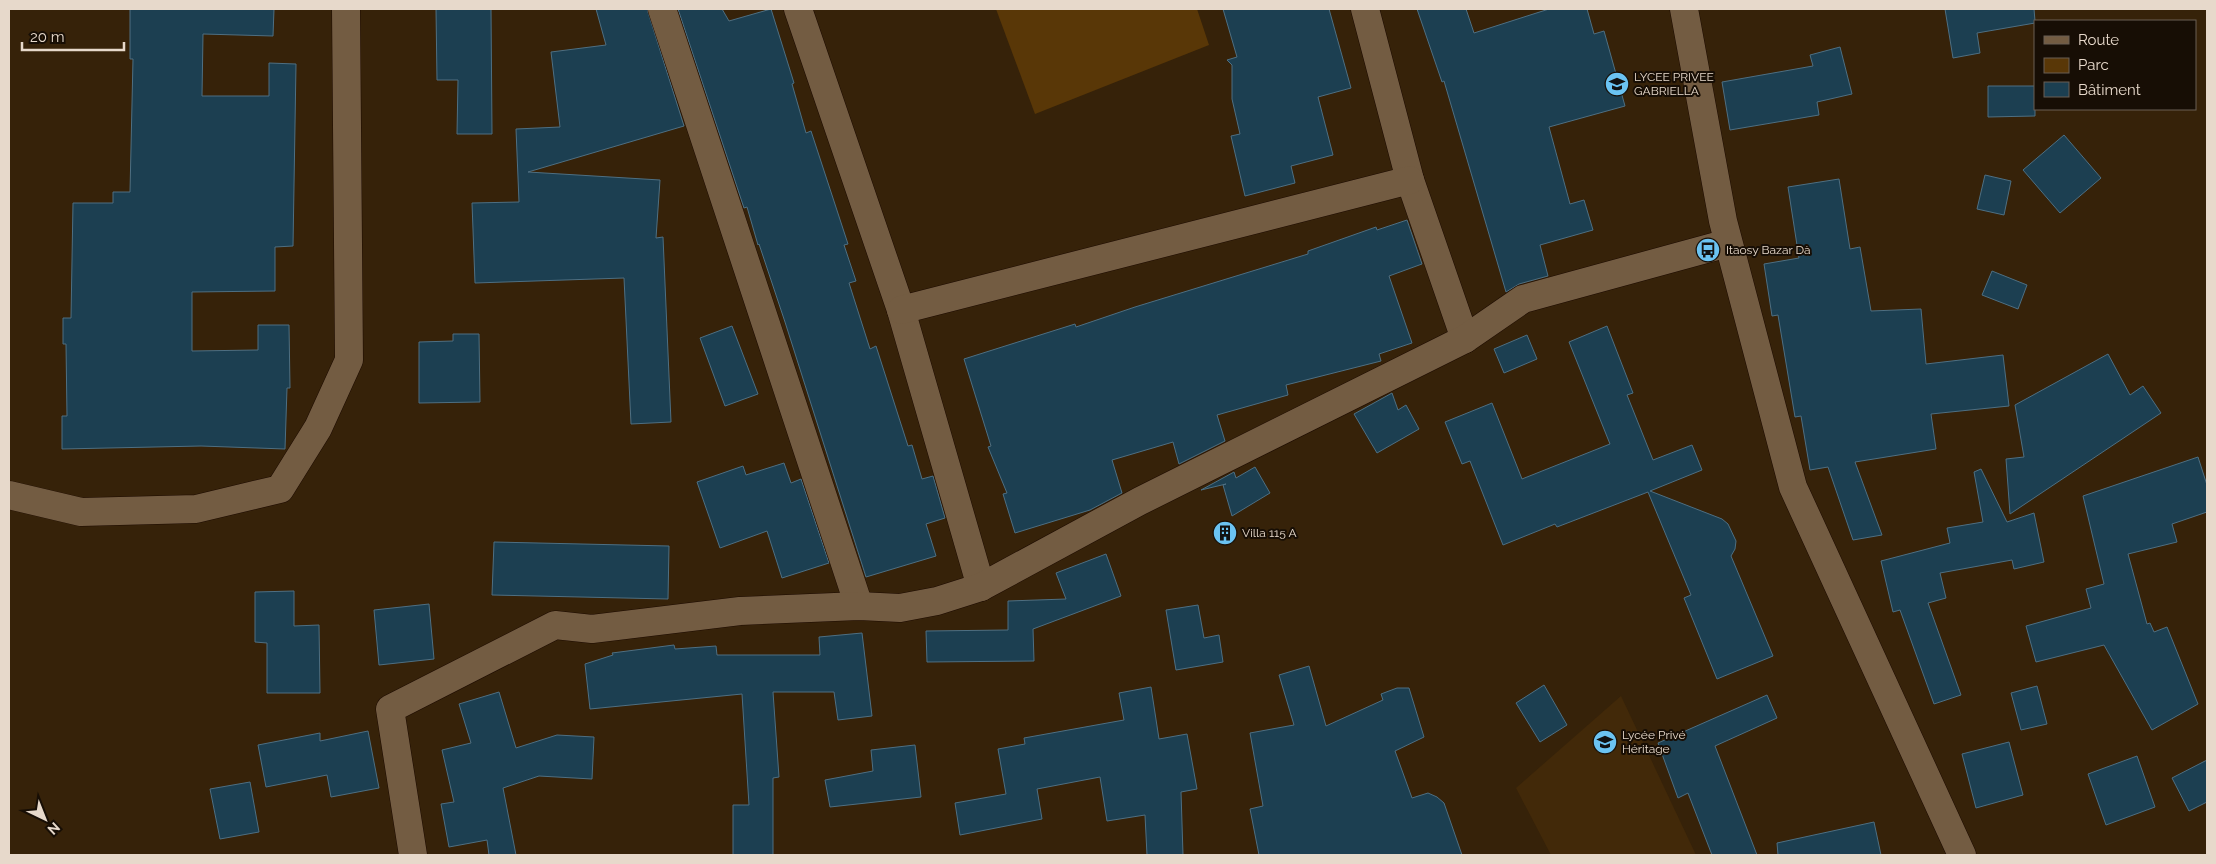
<svg xmlns="http://www.w3.org/2000/svg" width="2216" height="864" font-family="Raleway,sans-serif">
  <style>
    .built { fill: #422909 }
    .green { fill: #593707 }
    .building { fill: #1c3f51; stroke: #4e6f82 }
    .lines { fill: none; stroke-linecap: round; stroke-linejoin: round }
    .minor-casing { stroke: #1d0b00; stroke-width: 29 }
    .tertiary-casing { stroke: #1d0b00; stroke-width: 29 }
    .minor { stroke: #735c42; stroke-width: 28 }
    .tertiary { stroke: #735c42; stroke-width: 28 }
    .labels { text-anchor: middle; stroke-width: 4; stroke-linejoin: round; paint-order: stroke }
    .poi-label { font-size: 12px; fill: #e7d9cb; stroke: #170e05; text-anchor: start }
  </style>
  <rect width="100%" height="100%" fill="#362209"/>
  <polygon class="built" points="1621,696 1696,855 1551,855 1516,788"/>
  <polygon class="green" points="996,9 1197,9 1209,45 1035,114"/>
  <g class="building">
    <polygon points="130,9 274,9 273,36 203,34 202,96 269,96 269,63 296,64 293,246 275,247 275,291 192,292 192,351 258,350 258,325 289,325 290,388 287,388 285,449 201,446 62,449 62,416 67,416 66,344 63,344 63,318 71,318 73,203 113,203 113,192 130,192 133,59 130,59"/>
    <polygon points="436,9 491,9 492,134 457,134 458,80 437,80"/>
    <polygon points="596,9 647,9 684,126 528,172 660,180 656,238 663,237 671,422 631,424 624,278 475,283 472,203 519,202 516,129 560,127 551,52 606,45"/>
    <polygon points="678,9 722,9 729,21 771,9 794,83 792,84 806,133 811,131 848,244 844,245 856,281 849,283 870,349 876,346 908,446 912,445 922,479 933,476 945,518 926,524 936,556 866,577 785,322 759,244 758,245 747,207 744,208"/>
    <polygon points="1223,9 1329,9 1351,88 1318,97 1333,155 1291,166 1295,183 1245,196 1231,136 1240,134 1232,99 1232,65 1227,60 1237,57"/>
    <polygon points="1417,9 1466,9 1474,33 1549,9 1587,9 1594,34 1604,31 1625,106 1549,127 1570,204 1584,200 1593,230 1540,245 1548,276 1519,284 1506,292 1444,81 1442,82"/>
    <polygon points="1945,9 2034,9 2035,21 2035,23 1977,33 1980,53 1953,58"/>
    <polygon points="1840,47 1852,94 1817,102 1819,115 1730,130 1722,82 1813,66 1810,55"/>
    <polygon points="1988,86 2035,86 2035,116 1988,117"/>
    <polygon points="2064,135 2101,178 2060,213 2023,170"/>
    <polygon points="1985,175 2011,181 2004,215 1977,209"/>
    <polygon points="1839,179 1850,249 1860,247 1871,311 1921,309 1926,364 2003,355 2009,406 1931,414 1936,449 1855,462 1882,535 1853,540 1828,467 1810,470 1801,416 1795,417 1778,315 1772,316 1764,264 1799,258 1788,187"/>
    <polygon points="1407,220 1422,264 1389,276 1412,343 1379,354 1381,361 1286,385 1288,395 1217,415 1225,441 1179,464 1173,442 1112,460 1122,493 1090,510 1015,533 1003,494 1007,493 988,447 991,446 964,359 1075,324 1076,327 1135,307 1308,254 1308,251 1376,227 1377,230"/>
    <polygon points="1992,271 2027,285 2018,309 1982,295"/>
    <polygon points="732,326 758,394 725,406 700,338"/>
    <polygon points="1607,326 1633,393 1627,395 1653,460 1692,445 1702,470 1650,491 1722,519 1728,524 1736,541 1735,549 1731,556 1773,656 1717,679 1684,598 1691,595 1648,492 1557,527 1555,524 1503,545 1470,461 1462,464 1445,422 1492,403 1522,479 1610,444 1569,342"/>
    <polygon points="453,334 479,334 480,402 419,403 419,342 453,341"/>
    <polygon points="1527,335 1537,359 1504,373 1494,349"/>
    <polygon points="2108,354 2130,395 2143,386 2161,413 2010,514 2006,459 2024,457 2015,405"/>
    <polygon points="1392,393 1398,410 1406,405 1419,429 1377,453 1354,414"/>
    <polygon points="2198,457 2207,485 2207,512 2172,524 2177,542 2128,554 2147,624 2150,623 2154,632 2167,627 2198,704 2152,730 2104,645 2036,662 2026,626 2091,608 2086,589 2104,584 2083,496"/>
    <polygon points="784,463 791,483 801,479 829,563 782,578 767,531 720,548 697,482 743,466 746,475"/>
    <polygon points="1255,467 1270,493 1232,516 1223,485 1226,484 1201,490 1234,472 1236,478"/>
    <polygon points="1981,469 2007,522 2034,513 2044,562 2014,569 2012,560 1940,573 1946,598 1928,603 1961,695 1934,704 1900,610 1893,612 1881,561 1950,543 1947,528 1983,522 1974,472"/>
    <polygon points="494,542 669,546 668,599 492,595"/>
    <polygon points="1106,554 1121,596 1033,629 1034,661 927,662 926,631 1008,630 1008,601 1066,599 1056,573"/>
    <polygon points="294,591 294,626 319,625 320,693 267,693 267,643 255,642 255,592"/>
    <polygon points="429,604 434,659 379,665 374,610"/>
    <polygon points="1198,605 1204,638 1219,635 1223,662 1176,670 1166,610"/>
    <polygon points="862,633 872,716 838,720 834,692 773,692 779,777 773,778 773,855 733,855 733,805 749,805 742,694 590,709 585,664 613,655 612,653 674,645 675,649 716,646 717,655 820,655 819,637"/>
    <polygon points="1309,666 1326,726 1383,700 1381,694 1397,688 1409,688 1424,737 1395,751 1412,798 1428,793 1437,797 1444,803 1462,855 1259,855 1250,809 1263,806 1250,733 1294,725 1279,675"/>
    <polygon points="1544,685 1567,725 1540,742 1516,703"/>
    <polygon points="2037,686 2047,724 2021,730 2011,693"/>
    <polygon points="1151,687 1159,739 1187,734 1197,789 1181,792 1183,855 1147,855 1145,815 1107,821 1100,777 1037,789 1042,819 960,835 955,803 1006,794 998,749 1025,744 1024,738 1124,720 1119,693"/>
    <polygon points="499,692 516,748 557,735 594,737 592,779 539,776 503,788 516,855 489,855 487,840 449,847 441,804 454,802 442,750 471,743 459,704"/>
    <polygon points="1767,695 1777,718 1715,746 1757,855 1712,855 1688,793 1678,798 1658,743"/>
    <polygon points="368,731 379,788 331,797 327,775 266,787 258,745 320,733 320,741"/>
    <polygon points="2009,742 2023,795 1976,808 1962,754"/>
    <polygon points="915,745 921,797 830,807 825,780 873,771 871,750"/>
    <polygon points="2137,756 2155,807 2106,825 2088,774"/>
    <polygon points="2207,760 2207,802 2189,811 2172,778"/>
    <polygon points="250,782 259,832 220,839 210,789"/>
    <polygon points="1874,822 1881,855 1778,855 1777,843"/>
  </g>
  <g class="lines">
    <g class="minor-casing">
      <g id="minor">
        <polyline points="662,9 859,606"/>
        <polyline points="798,9 901,310 981,587"/>
        <polyline points="1365,9 1410,180 1465,339"/>
        <polyline points="901,310 1410,180"/>
        <polyline points="9,495 81,512 196,509 280,489 318,428 349,360 346,9"/>
        <polyline points="413,855 390,709 555,625 592,629 740,611 859,606 900,608 937,601 981,587 1140,501 1465,339 1523,299 1728,243"/>
      </g>
    </g>
    <g class="tertiary-casing">
      <polyline id="tertiary" points="1684,9 1723,221 1793,487 1962,855"/>
    </g>
    <use href="#minor" class="minor"/>
    <use href="#tertiary" class="tertiary"/>
  </g>
  <defs>
    <g id="school-disc" transform="scale(1.25)"><circle r="9.5" fill="#6bc3f2" stroke="#170e05"/><path d="M0-5L7-2L0 1L-7-2ZM-4 1L0 2.5L4 1V4Q0 6-4 4Z" fill="#111"/></g>
    <g id="bus-disc" transform="scale(1.25)"><circle r="9.5" fill="#6bc3f2" stroke="#170e05"/><path d="M-5-6H5V4H4V6H2V4H-2V6H-4V4H-5ZM-3.5-4V0h7V-4ZM-3.5 1.2v1.5H-2V1.2ZM2 1.2v1.5H3.5V1.2Z" fill="#111"/></g>
    <g id="building-disc" transform="scale(1.25)"><circle r="9.5" fill="#6bc3f2" stroke="#170e05"/><path d="M-4-6H4V6H1V3H-1V6H-4ZM-2.5-4.3h1.7v1.8h-1.7ZM.8-4.3h1.7v1.8H.8ZM-2.5-1h1.7V.8h-1.7ZM.8-1h1.7V.8H.8Z" fill="#111"/></g>
  </defs>
  <g fill-rule="evenodd">
    <use href="#school-disc" x="1617" y="84"/>
    <use href="#bus-disc" x="1708" y="250"/>
    <use href="#building-disc" x="1225" y="533"/>
    <use href="#school-disc" x="1605" y="742"/>
  </g>
  <g class="labels">
    <g class="poi-label">
      <text x="1634" y="81">LYCEE PRIVEE<tspan x="1634" dy="14">GABRIELLA</tspan></text>
      <text x="1726" y="254">Itaosy Bazar Dà</text>
      <text x="1242" y="537">Villa 115 A</text>
      <text x="1622" y="739">Lycée Privé<tspan x="1622" dy="14">Héritage</tspan></text>
    </g>
  </g>
  <rect width="2216" height="864" fill="none" stroke="#e7d9cb" stroke-width="20"/>
  <rect x="2034" y="20" width="162" height="90" fill="#170e05" stroke="#6a5f54"/>
  <rect x="2044" y="36" width="25" height="8" fill="#735c42" stroke="#6a5f54"/>
  <text x="2078" y="45" font-size="15" fill="#e7d9cb">Route</text>
  <rect x="2044" y="58" width="25" height="15" fill="#593707" stroke="#6a5f54"/>
  <text x="2078" y="70" font-size="15" fill="#e7d9cb">Parc</text>
  <rect x="2044" y="82" width="25" height="15" fill="#1c3f51" stroke="#6a5f54"/>
  <text x="2078" y="95" font-size="15" fill="#e7d9cb">Bâtiment</text>
  <g transform="translate(45 819) rotate(137)" stroke="#170e05" stroke-width="4" paint-order="stroke">
  <path d="M0-4L9 19L0 12L-9 19Z" fill="#e7d9cb"/>
  <text y="-8" font-size="14" font-weight="bold" text-anchor="middle" fill="#e7d9cb">N</text>
  </g>
  <path d="M22 42v8h102v-8" fill="none" stroke="#e7d9cb" stroke-width="2.5"/>
  <text x="30" y="42" font-size="15" fill="#e7d9cb" stroke="#170e05" stroke-width="4" paint-order="stroke">20 m</text>
</svg>
